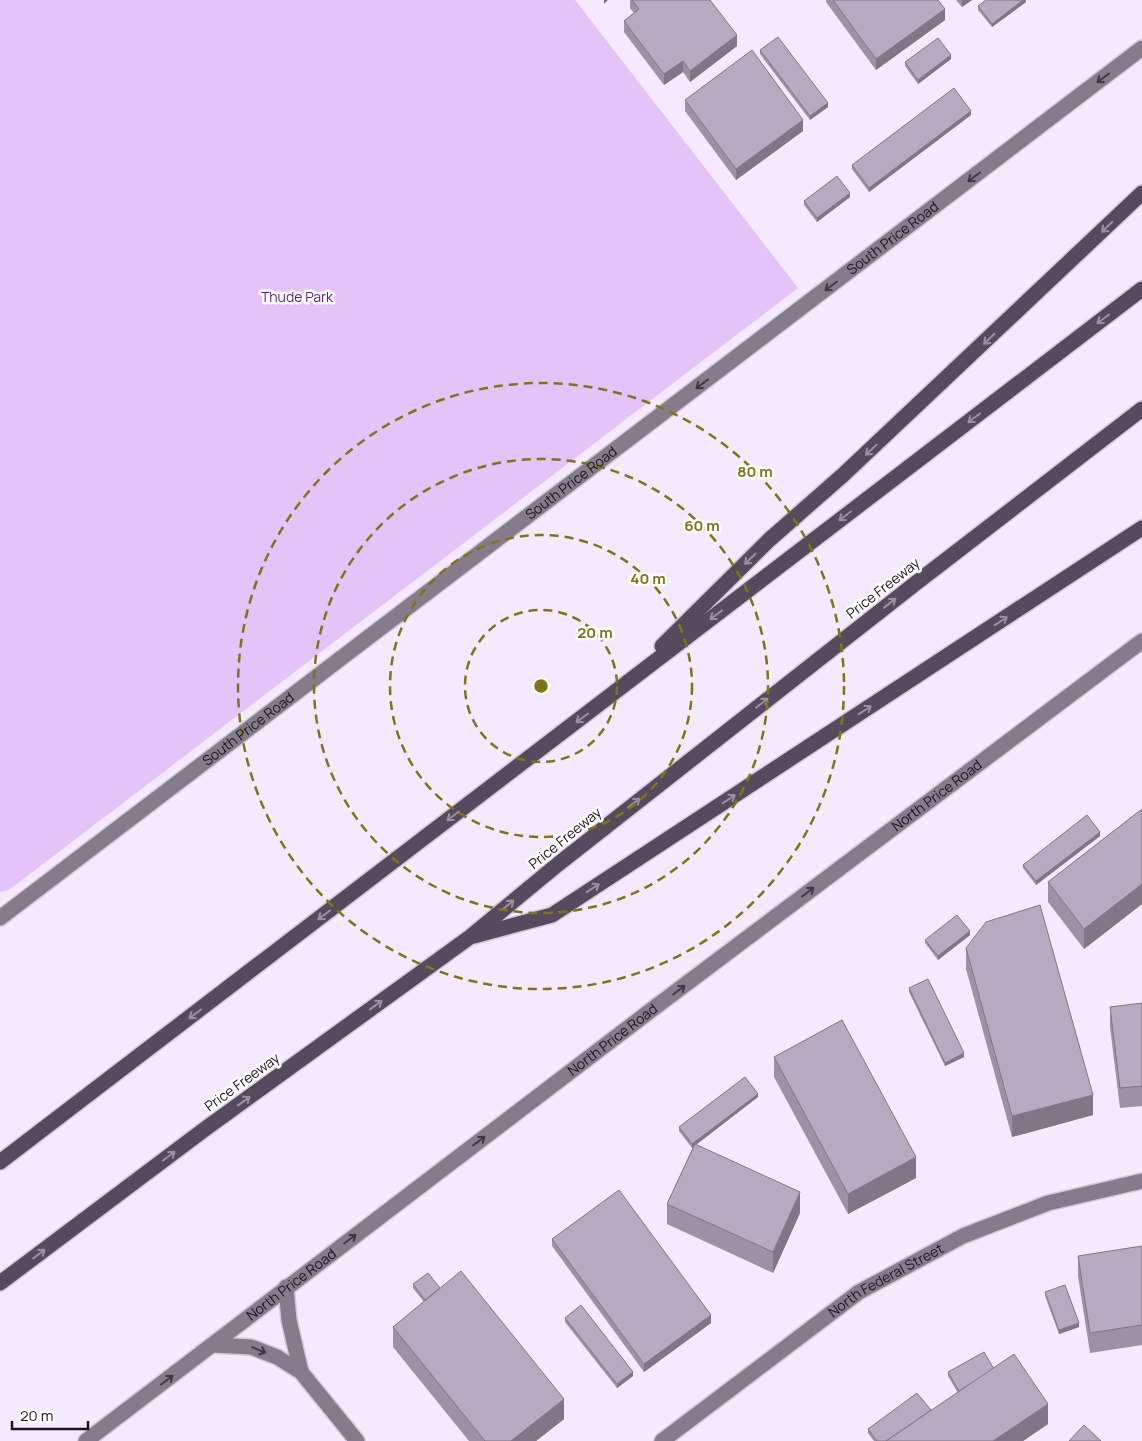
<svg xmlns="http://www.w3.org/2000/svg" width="1142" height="1441" font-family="Manrope,sans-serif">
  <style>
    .green { fill: #e3c3f8 }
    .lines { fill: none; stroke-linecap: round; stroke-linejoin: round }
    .secondary-casing { stroke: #d2c8d9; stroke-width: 18 }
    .highway-casing { stroke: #d2c8d9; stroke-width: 18 }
    .secondary { stroke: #847c8a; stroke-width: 15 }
    .highway { stroke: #564b5e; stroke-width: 15 }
    .wall { fill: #9d92a5 }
    .shaded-wall { fill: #807786 }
    .building { fill: #b7aac0; stroke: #807786 }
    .oneway { stroke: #3f3943 }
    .oneway2 { stroke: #98929d }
    .ring { fill: none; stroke: #807416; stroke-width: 2.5; stroke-dasharray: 9 6 }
    .labels { text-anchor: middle; stroke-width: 5; stroke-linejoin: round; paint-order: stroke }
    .street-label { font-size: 14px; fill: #1a151d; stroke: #fcfcfc }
    .park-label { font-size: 14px; fill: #5c1c7c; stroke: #fcfcfc }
    .centre { fill: #807416; stroke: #fcfcfc; stroke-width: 2.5 }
    .ring-label { font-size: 15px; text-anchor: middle; font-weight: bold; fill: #807416; stroke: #fcfcfc; stroke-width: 5; stroke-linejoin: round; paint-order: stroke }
  </style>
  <rect width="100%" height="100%" fill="#f5eafd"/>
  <polygon class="green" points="0,0 575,0 798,288 9,890 0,892"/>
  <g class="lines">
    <g class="secondary-casing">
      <g id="secondary">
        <path id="s1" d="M0 918 1142 48"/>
        <polyline points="286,1287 289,1320 301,1372"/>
        <polyline points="213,1345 251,1347 277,1357 301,1372 357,1441"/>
        <path id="s2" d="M86 1441 654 1008 1142 641"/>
        <path id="s3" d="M662 1441 859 1292 963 1236 1048 1203 1142 1181"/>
      </g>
    </g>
    <g class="highway-casing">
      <g id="highway">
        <polyline points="662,646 769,540 843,475 1142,193"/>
        <polyline points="474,936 552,915 1142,528"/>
        <polyline points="0,1162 1142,289"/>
        <polyline points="0,1283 205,1129 470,937 557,865 916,583 1142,409"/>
      </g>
    </g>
    <use href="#secondary" class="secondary"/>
    <use href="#highway" class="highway"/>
  </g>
  <g class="wall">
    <polygon points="630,0 710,0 737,46 690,82 683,72 664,85 624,32 624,21 634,13 630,8"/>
    <polygon points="826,0 938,0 945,20 876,70 826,2"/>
    <polygon points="956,0 972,0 962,7"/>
    <polygon points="1026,0 1026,2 992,27 978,10 978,6"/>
    <polygon points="760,50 828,107 810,120 760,54"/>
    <polygon points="951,59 918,84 905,66 905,62"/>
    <polygon points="685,100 803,131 736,180 685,111"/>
    <polygon points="971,115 869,192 852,169 852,165"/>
    <polygon points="850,197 817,222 804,205 804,201"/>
    <polygon points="1142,809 1142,904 1084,949 1048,902 1048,882"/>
    <polygon points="1100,836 1036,885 1023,868 1023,865"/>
    <polygon points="970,935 938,960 925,943 925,940"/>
    <polygon points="966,948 1093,1115 1012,1137 966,969"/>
    <polygon points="909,988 964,1057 945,1066 909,992"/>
    <polygon points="1142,1003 1142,1106 1120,1108 1110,1027 1110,1007"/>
    <polygon points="774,1057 916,1178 848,1214 774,1077"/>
    <polygon points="758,1097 696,1144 800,1213 773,1273 667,1224 667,1204 693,1147 692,1148 679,1131 679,1127"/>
    <polygon points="552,1239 711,1323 644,1372 552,1246"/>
    <polygon points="1142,1246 1142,1345 1090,1353 1078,1276 1078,1256"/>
    <polygon points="413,1284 440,1289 564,1419 536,1441 469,1441 393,1347 393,1327 424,1302 413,1288"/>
    <polygon points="1045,1292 1079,1327 1059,1334 1045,1296"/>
    <polygon points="565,1318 633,1376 617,1388 565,1322"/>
    <polygon points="994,1369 1048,1424 1023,1441 874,1441 868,1433 868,1429 931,1411 958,1393 948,1376 948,1372"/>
  </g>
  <g class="shaded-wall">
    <polygon points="604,0 608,0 604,4"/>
    <polygon points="962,0 972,0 962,7"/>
    <polygon points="1023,0 1026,0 1026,2 992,27 992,24"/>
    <polygon points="945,9 945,20 876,70 876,59"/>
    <polygon points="737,35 737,46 690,82 690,71"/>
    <polygon points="951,55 951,59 918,84 918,80"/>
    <polygon points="683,61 683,72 664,85 664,74"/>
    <polygon points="828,103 828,107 810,120 810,116"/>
    <polygon points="971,111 971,115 869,192 869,188"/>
    <polygon points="803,120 803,131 736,180 736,169"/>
    <polygon points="850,193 850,197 817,222 817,218"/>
    <polygon points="1100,832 1100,836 1036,885 1036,881"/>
    <polygon points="1142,884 1142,904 1084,949 1084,929"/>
    <polygon points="970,931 970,935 938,960 938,956"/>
    <polygon points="964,1053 964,1057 945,1066 945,1063"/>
    <polygon points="758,1094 758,1097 692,1148 692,1144"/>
    <polygon points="1093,1095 1093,1115 1012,1137 1012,1116"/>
    <polygon points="916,1157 916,1178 848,1214 848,1194"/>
    <polygon points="800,1192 800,1213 773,1273 773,1252"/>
    <polygon points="711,1315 711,1323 644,1372 644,1364"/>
    <polygon points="1079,1323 1079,1327 1059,1334 1059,1330"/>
    <polygon points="633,1372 633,1376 617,1388 617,1384"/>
    <polygon points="564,1399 564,1419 536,1441 511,1441"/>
    <polygon points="1048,1404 1048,1424 1023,1441 993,1441"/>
  </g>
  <g class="building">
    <polygon points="632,0 710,0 737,35 690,71 683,61 664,74 624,21 639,9"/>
    <polygon points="833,0 938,0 945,9 876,59"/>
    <polygon points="986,0 1023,0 992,24 978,6"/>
    <polygon points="778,37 828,103 810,116 760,50"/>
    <polygon points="938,38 951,55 918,80 905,62"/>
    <polygon points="752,50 803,120 736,169 685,100"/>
    <polygon points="954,88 971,111 869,188 852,165"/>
    <polygon points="837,176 850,193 817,218 804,201"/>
    <polygon points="1142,809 1142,884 1084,929 1048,882"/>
    <polygon points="1087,815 1100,832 1036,881 1023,865"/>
    <polygon points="1040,905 1093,1095 1012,1116 966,948 986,922"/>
    <polygon points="957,915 970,931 938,956 925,940"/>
    <polygon points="928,979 964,1053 945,1063 909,988"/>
    <polygon points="1142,1003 1142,1086 1120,1088 1110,1007"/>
    <polygon points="842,1020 916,1157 848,1194 774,1057"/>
    <polygon points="745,1077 758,1094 692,1144 679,1127"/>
    <polygon points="695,1144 800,1192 773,1252 667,1204"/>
    <polygon points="619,1190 711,1315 644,1364 552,1239"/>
    <polygon points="1142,1246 1142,1325 1090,1333 1078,1256"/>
    <polygon points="461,1271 564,1399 511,1441 485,1441 393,1327"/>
    <polygon points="428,1273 440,1288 425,1300 413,1284"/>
    <polygon points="1065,1285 1079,1323 1059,1330 1045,1292"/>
    <polygon points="581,1305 633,1372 617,1384 565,1318"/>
    <polygon points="984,1352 994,1369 959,1391 948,1372"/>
    <polygon points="1014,1354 1048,1404 993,1441 886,1441"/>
    <polygon points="917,1393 931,1410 886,1441 877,1441 868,1429"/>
    <polygon points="1084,1425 1101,1441 1069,1441"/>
  </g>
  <defs><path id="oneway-shaft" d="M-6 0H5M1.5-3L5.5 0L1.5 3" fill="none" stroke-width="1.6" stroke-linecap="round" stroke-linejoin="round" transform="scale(1.25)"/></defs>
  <g class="oneway">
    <use href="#oneway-shaft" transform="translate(1103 78) rotate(143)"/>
    <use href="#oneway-shaft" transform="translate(974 177) rotate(143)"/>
    <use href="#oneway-shaft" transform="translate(831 286) rotate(143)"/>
    <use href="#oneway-shaft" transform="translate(702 384) rotate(143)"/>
    <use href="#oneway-shaft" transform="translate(808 892) rotate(-37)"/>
    <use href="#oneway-shaft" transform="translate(679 990) rotate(-37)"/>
    <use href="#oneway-shaft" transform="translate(479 1141) rotate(-37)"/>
    <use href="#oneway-shaft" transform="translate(350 1239) rotate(-37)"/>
    <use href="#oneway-shaft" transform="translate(259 1350) rotate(22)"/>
    <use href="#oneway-shaft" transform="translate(167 1380) rotate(-37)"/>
  </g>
  <g class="oneway2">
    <use href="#oneway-shaft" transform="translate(1107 227) rotate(136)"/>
    <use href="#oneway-shaft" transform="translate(1103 319) rotate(143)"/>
    <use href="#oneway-shaft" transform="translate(989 339) rotate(136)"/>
    <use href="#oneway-shaft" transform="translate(974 418) rotate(143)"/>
    <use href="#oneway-shaft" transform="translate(871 450) rotate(137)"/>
    <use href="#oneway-shaft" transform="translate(845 516) rotate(143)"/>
    <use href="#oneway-shaft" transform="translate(750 559) rotate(135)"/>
    <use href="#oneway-shaft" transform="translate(890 603) rotate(-38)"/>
    <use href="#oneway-shaft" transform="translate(716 615) rotate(143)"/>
    <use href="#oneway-shaft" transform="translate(1001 621) rotate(-33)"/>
    <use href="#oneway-shaft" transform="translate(762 703) rotate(-38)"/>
    <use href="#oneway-shaft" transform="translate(865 710) rotate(-33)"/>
    <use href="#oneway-shaft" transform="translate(582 718) rotate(143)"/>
    <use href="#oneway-shaft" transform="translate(729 799) rotate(-33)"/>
    <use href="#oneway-shaft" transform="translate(634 803) rotate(-38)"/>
    <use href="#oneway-shaft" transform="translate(453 816) rotate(143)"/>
    <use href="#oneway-shaft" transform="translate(593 888) rotate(-33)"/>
    <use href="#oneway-shaft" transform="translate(508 905) rotate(-40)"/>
    <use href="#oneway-shaft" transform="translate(324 915) rotate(143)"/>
    <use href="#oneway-shaft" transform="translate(376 1005) rotate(-36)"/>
    <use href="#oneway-shaft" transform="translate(195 1014) rotate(143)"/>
    <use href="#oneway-shaft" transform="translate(244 1101) rotate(-36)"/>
    <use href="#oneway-shaft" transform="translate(169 1156) rotate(-37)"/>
    <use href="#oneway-shaft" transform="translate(39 1254) rotate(-37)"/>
  </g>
  <g class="ring">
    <circle cx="541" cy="686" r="76"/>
    <circle cx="541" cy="686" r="151"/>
    <circle cx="541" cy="686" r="227"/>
    <circle cx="541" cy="686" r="303"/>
  </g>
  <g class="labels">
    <g class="street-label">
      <text dy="5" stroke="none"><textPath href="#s1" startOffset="1122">South Price Road</textPath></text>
      <text dy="5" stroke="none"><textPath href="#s1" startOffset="718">South Price Road</textPath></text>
      <text transform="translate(883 588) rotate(-38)" y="5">Price Freeway</text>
      <text dy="5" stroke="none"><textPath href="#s1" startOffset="312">South Price Road</textPath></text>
      <text dy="5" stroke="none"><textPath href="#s2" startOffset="1068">North Price Road</textPath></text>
      <text transform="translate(565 838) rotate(-39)" y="5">Price Freeway</text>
      <text dy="5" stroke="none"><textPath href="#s2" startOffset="662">North Price Road</textPath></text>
      <text transform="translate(242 1082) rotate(-36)" y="5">Price Freeway</text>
      <text dy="5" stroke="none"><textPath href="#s3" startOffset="276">North Federal Street</textPath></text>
      <text dy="5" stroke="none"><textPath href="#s2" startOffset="258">North Price Road</textPath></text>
    </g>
    <g class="park-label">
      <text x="297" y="302">Thude Park</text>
    </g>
  </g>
  <circle cx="541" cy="686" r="8" class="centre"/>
  <g class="ring-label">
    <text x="755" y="477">80 m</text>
    <text x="702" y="531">60 m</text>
    <text x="648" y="584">40 m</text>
    <text x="595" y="638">20 m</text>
  </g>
  <path d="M12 1421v8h76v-8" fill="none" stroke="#1a151d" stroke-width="2.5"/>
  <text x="20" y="1421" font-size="15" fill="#1a151d" stroke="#fcfcfc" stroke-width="4" paint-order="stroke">20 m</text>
</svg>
